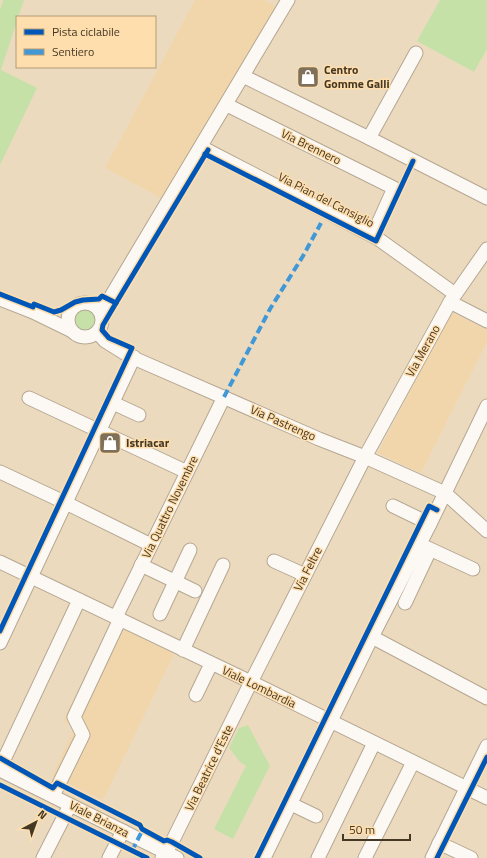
<svg xmlns="http://www.w3.org/2000/svg" width="487" height="858" font-family="'Titillium Web',sans-serif">
  <style>
    .built { fill: #f1d6ab }
    .green { fill: #c5e1a7 }
    .lines { fill: none; stroke-linecap: round; stroke-linejoin: round }
    .minor-casing { stroke: #b5a792; stroke-width: 15 }
    .minor { stroke: #fcf9f5; stroke-width: 13 }
    .quiet { stroke: #4098d6; stroke-width: 4; stroke-dasharray: 8 4; stroke-linecap: butt }
    .cycleway-casing { stroke: #fedead; stroke-width: 8 }
    .cycleway { stroke: #0057b8; stroke-width: 5 }
    .labels { text-anchor: middle; stroke-width: 3; stroke-linejoin: round; paint-order: stroke }
    .poi-label { font-size: 12px; font-weight: bold; fill: #443724; stroke: #fedead; text-anchor: start }
    .street-label { font-size: 12px; fill: #443724; stroke: #fedead }
  </style>
  <rect width="100%" height="100%" fill="#ecdabf"/>
  <g class="built">
    <polygon points="195,0 264,0 276,7 163,199 105,168"/>
    <polygon points="450,312 487,330 487,342 421,473 378,453"/>
    <polygon points="111,623 174,654 103,800 52,776 75,727 63,721"/>
  </g>
  <g class="green">
    <polygon points="3,0 24,0 18,17 17,17 17,21 1,70 37,88 0,165 0,10"/>
    <polygon points="440,0 487,0 487,49 474,72 417,41"/>
    <circle cx="86" cy="320" r="11"/>
    <polygon points="248,725 270,766 233,839 214,829 246,766 240,762 229,748 239,728"/>
  </g>
  <g class="lines">
    <g class="minor-casing">
      <g id="minor">
        <polyline points="243,76 369,138 416,53"/>
        <polyline points="227,105 394,188 373,235"/>
        <polyline points="369,138 487,198"/>
        <polyline points="201,147 377,238 455,294"/>
        <polyline points="0,299 33,312 72,331"/>
        <polyline points="450,302 487,321"/>
        <circle cx="85" cy="320" r="17"/>
        <polyline points="102,316 107,303 288,0"/>
        <polyline points="97,332 105,341 129,356 319,439 365,457 445,493 487,531"/>
        <polyline points="29,398 187,472"/>
        <polyline points="113,403 139,415"/>
        <polyline points="0,472 66,503 151,545"/>
        <polyline points="393,506 430,524"/>
        <polyline points="419,544 473,569"/>
        <polyline points="274,561 305,575"/>
        <polyline points="0,562 251,682 487,798"/>
        <polyline points="141,565 195,591"/>
        <polyline points="405,603 430,550"/>
        <polyline points="160,614 190,550"/>
        <polyline points="116,617 224,397"/>
        <polyline points="372,637 487,698"/>
        <polyline points="0,643 134,357"/>
        <polyline points="183,650 223,565"/>
        <polyline points="196,695 211,664"/>
        <polyline points="0,768 79,600"/>
        <polyline points="0,770 177,858"/>
        <polyline points="53,796 83,735 74,717 120,619"/>
        <polyline points="291,804 316,816"/>
        <polyline points="439,843 471,858"/>
        <polyline points="43,858 70,805"/>
        <polyline points="109,858 123,831"/>
        <polyline points="162,858 172,842 251,682 365,457 450,302 487,249"/>
        <polyline points="264,858 372,637 430,524 487,406"/>
        <polyline points="318,858 374,743"/>
        <polyline points="365,858 413,762"/>
        <polyline points="432,858 487,746"/>
      </g>
    </g>
    <use href="#minor" class="minor"/>
    <g class="quiet">
      <polyline points="224,397 270,309 303,256 321,223"/>
      <polyline points="132,851 143,829"/>
    </g>
    <g class="cycleway-casing">
      <g id="cycleway">
        <polyline points="205,154 376,241 413,161"/>
        <polyline points="0,294 33,307 34,304 54,312 61,310 75,302 83,300 99,299 102,296 116,303 208,150"/>
        <polyline points="0,631 132,348 109,338 102,330 103,325 116,303"/>
        <polyline points="0,758 53,788 57,783 140,825 142,829 164,841 167,840 172,842 200,858"/>
        <polyline points="0,785 147,858"/>
        <polyline points="257,858 429,506 437,510"/>
        <polyline points="437,858 487,757"/>
      </g>
    </g>
    <use href="#cycleway" class="cycleway"/>
  </g>
  <defs>
    <g id="shop-square" transform="scale(1.15)"><rect x="-9" y="-9" width="18" height="18" rx="4" fill="#7f705a" stroke="#fedead"/><path d="M-5-2.5h2.3a2.7 3.5 0 0 1 5.4 0H5L5.5 6h-11ZM-1.5-2.5h3a1.5 2.3 0 0 0-3 0Z" fill="#fff"/></g>
  </defs>
  <g fill-rule="evenodd">
    <use href="#shop-square" x="308" y="77"/>
    <use href="#shop-square" x="110" y="443"/>
  </g>
  <g class="labels">
    <g class="poi-label">
      <text x="324" y="74">Centro<tspan x="324" dy="14">Gomme Galli</tspan></text>
      <text x="126" y="447">Istriacar</text>
    </g>
    <g class="street-label">
      <text transform="translate(311 147) rotate(26)" y="4">Via Brennero</text>
      <text transform="translate(326 200) rotate(27)" y="4">Via Pian del Cansiglio</text>
      <text transform="translate(423 351) rotate(-61)" y="4">Via Merano</text>
      <text transform="translate(283 423) rotate(24)" y="4">Via Pastrengo</text>
      <text transform="translate(170 507) rotate(-64)" y="4">Via Quattro Novembre</text>
      <text transform="translate(308 569) rotate(-63)" y="4">Via Feltre</text>
      <text transform="translate(259 687) rotate(26)" y="4">Viale Lombardia</text>
      <text transform="translate(209 768) rotate(-64)" y="4">Via Beatrice d'Este</text>
      <text transform="translate(99 819) rotate(27)" y="4">Viale Brianza</text>
    </g>
  </g>
  <rect x="16" y="16" width="140" height="52" fill="#fedead" stroke="#b49b76"/>
  <rect x="24" y="29" width="20" height="6" fill="#0057b8" stroke="#b49b76"/>
  <text x="52" y="36" font-size="12" fill="#443724">Pista ciclabile</text>
  <rect x="24" y="49" width="20" height="6" fill="#4098d6" stroke="#b49b76"/>
  <text x="52" y="56" font-size="12" fill="#443724">Sentiero</text>
  <g transform="translate(36 822) rotate(41)" stroke="#fedead" stroke-width="3" paint-order="stroke">
  <path d="M0-3L7 15L0 10L-7 15Z" fill="#443724"/>
  <text y="-6" font-size="11" font-weight="bold" text-anchor="middle" fill="#443724">N</text>
  </g>
  <path d="M343 834v6h67v-6" fill="none" stroke="#443724" stroke-width="2"/>
  <text x="349" y="834" font-size="12" fill="#443724" stroke="#fedead" stroke-width="3" paint-order="stroke">50 m</text>
</svg>
